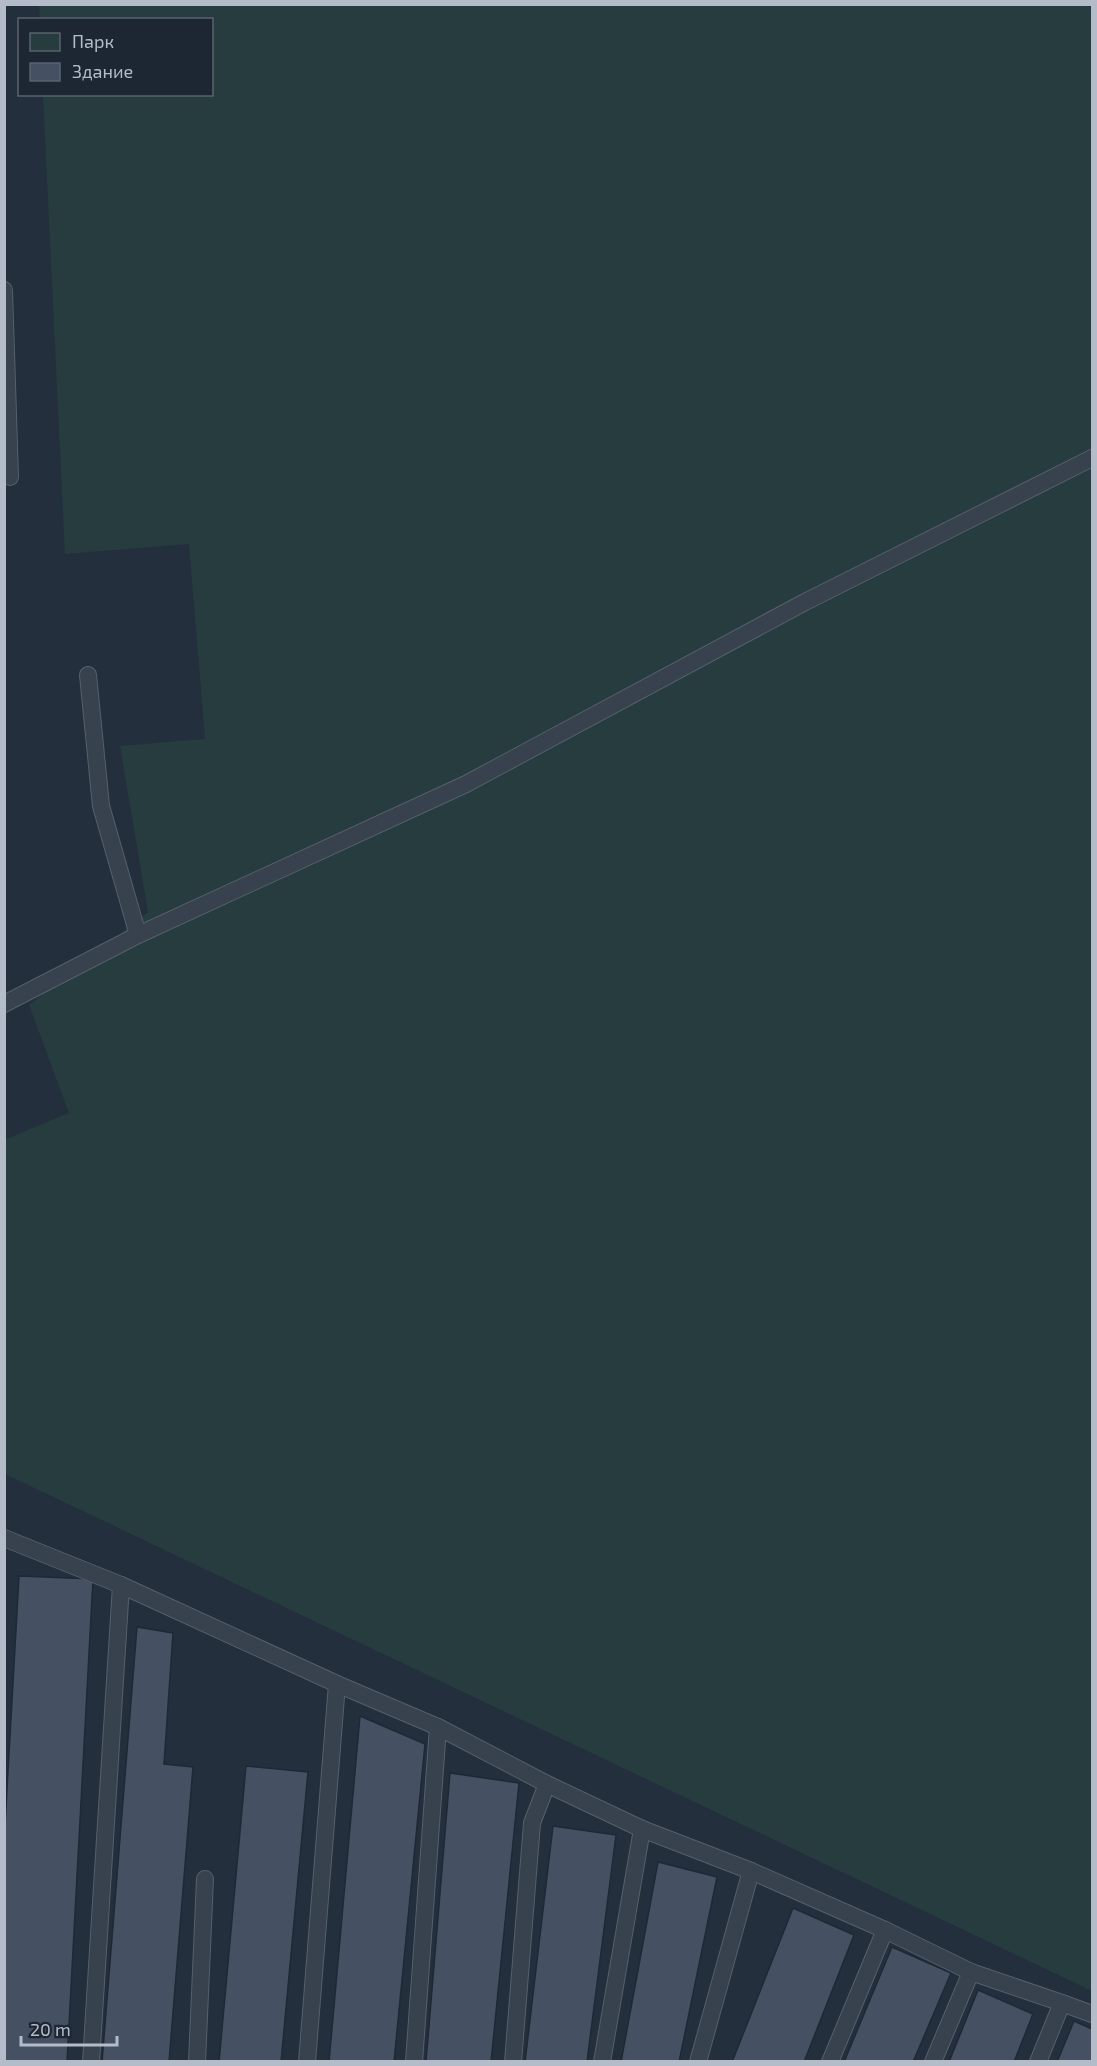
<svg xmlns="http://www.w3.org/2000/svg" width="1097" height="2066" font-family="'Exo 2',sans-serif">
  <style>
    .green { fill: #263c3f }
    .building { fill: #455162; stroke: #1f2835; stroke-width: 1.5 }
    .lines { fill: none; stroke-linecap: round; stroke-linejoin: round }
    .service-casing { stroke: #565f6c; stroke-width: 18 }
    .service { stroke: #38414e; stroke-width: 16 }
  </style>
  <rect width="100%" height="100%" fill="#242f3e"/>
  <polygon class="green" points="39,5 1092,5 1092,1991 5,1474 4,1140 69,1113 29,1005 148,912 120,746 205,739 189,544 65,554 43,95 212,94 212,20 40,19"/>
  <g class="building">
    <polygon points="19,1576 93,1579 67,2062 4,2062 4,1843"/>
    <polygon points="137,1627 173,1633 164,1764 193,1767 169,2062 102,2062"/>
    <polygon points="360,1716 425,1744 394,2062 329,2062"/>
    <polygon points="246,1766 308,1772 281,2062 219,2062"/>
    <polygon points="450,1773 519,1783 491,2062 426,2062"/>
    <polygon points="553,1826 616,1835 587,2062 525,2062"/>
    <polygon points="658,1862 717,1877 679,2062 621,2062"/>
    <polygon points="793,1908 854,1935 804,2062 732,2062"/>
    <polygon points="892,1947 951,1973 913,2062 844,2062"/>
    <polygon points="978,1990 1033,2014 1014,2062 949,2062"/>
    <polygon points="1074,2021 1092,2029 1092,2062 1057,2062"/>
  </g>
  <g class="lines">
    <g class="service-casing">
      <g id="service">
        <polyline points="4,290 10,477"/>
        <polyline points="88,675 101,806 138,935"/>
        <polyline points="4,1004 138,935 466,784 805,602 1092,458"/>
        <polyline points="4,1538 121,1585"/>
        <polyline points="1062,2003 1092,2014"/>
        <polyline points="91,2062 121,1585 337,1684"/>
        <polyline points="197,2062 205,1879"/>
        <polyline points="307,2062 337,1684 438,1727"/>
        <polyline points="414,2062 438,1727 547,1784"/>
        <polyline points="513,2062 532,1823 547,1784 642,1829"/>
        <polyline points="602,2062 642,1829 751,1871"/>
        <polyline points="698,2062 751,1871 885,1930"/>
        <polyline points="830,2062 885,1930 971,1972"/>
        <polyline points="933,2062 971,1972 1062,2003 1038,2062"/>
      </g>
    </g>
    <use href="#service" class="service"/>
  </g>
  <rect width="1097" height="2066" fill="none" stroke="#b4bcc9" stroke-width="12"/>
  <rect x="18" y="18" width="195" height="78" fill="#1d2633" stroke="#59626f" stroke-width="1.5"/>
  <rect x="30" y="33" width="30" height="18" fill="#263c3f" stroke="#59626f" stroke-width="1.5"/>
  <text x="72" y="48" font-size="18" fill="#b4bcc9">Парк</text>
  <rect x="30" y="63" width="30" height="18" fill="#455162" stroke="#59626f" stroke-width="1.5"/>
  <text x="72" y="78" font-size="18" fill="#b4bcc9">Здание</text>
  <path d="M21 2036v9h96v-9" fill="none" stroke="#b4bcc9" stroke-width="3"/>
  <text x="30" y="2036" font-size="18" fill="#b4bcc9" stroke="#1d2633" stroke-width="4.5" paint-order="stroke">20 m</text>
</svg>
